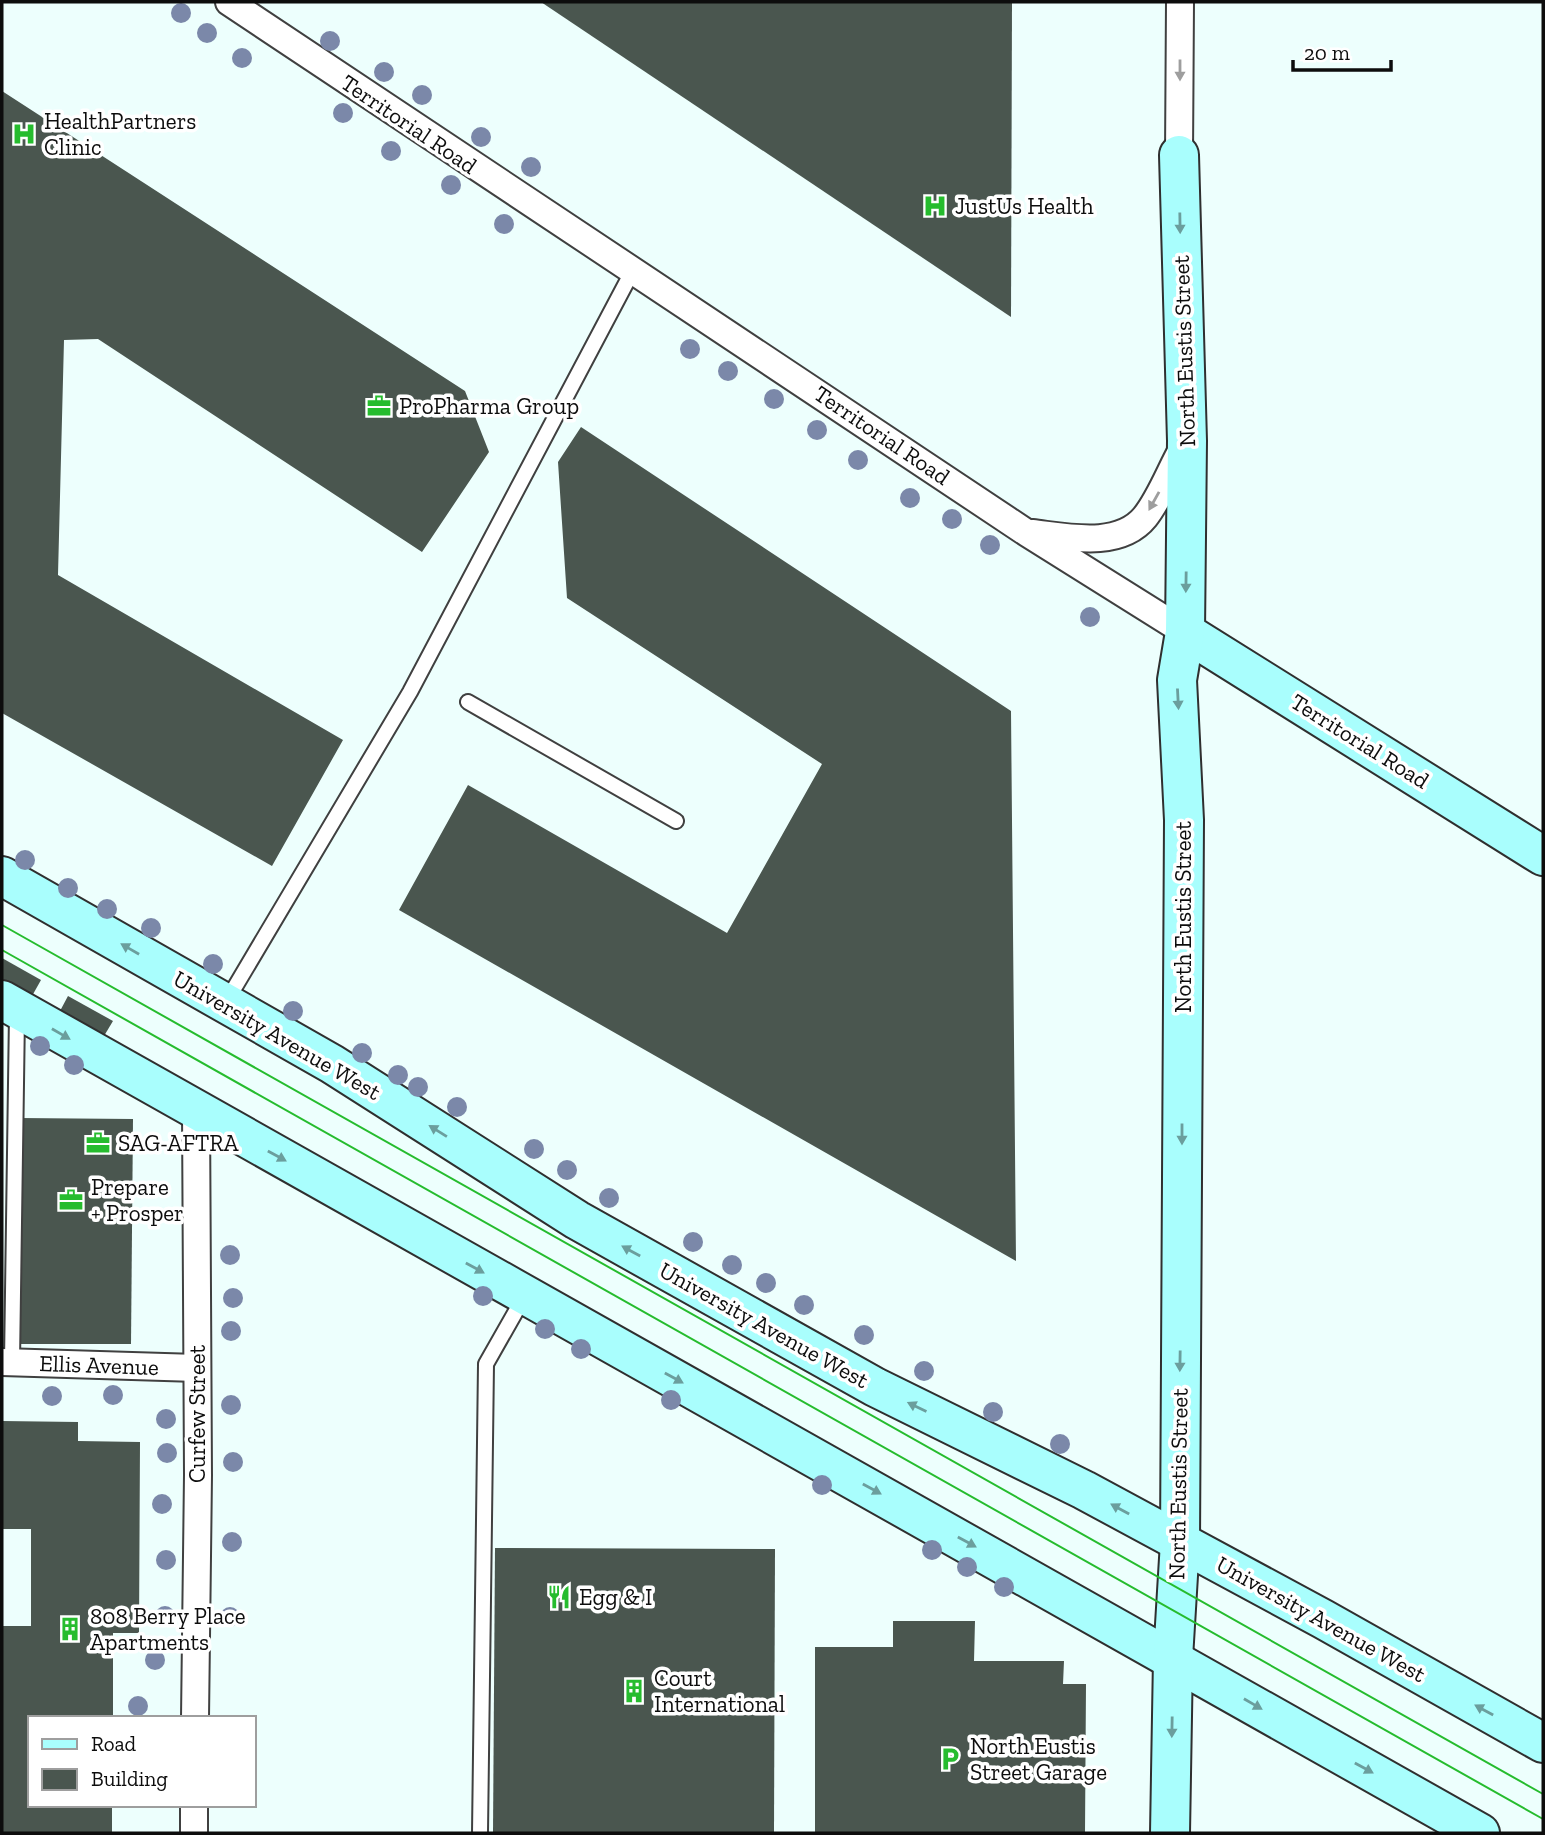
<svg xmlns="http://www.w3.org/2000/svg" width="1545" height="1835" font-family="'Zilla Slab',serif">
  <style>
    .building { fill: #4a564f }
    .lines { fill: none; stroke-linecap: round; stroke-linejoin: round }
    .lane-casing { stroke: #404040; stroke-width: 18 }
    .street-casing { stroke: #404040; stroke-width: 30 }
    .secondary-casing { stroke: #2f2f2f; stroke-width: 42 }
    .lane { stroke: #fff; stroke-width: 14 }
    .street { stroke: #fff; stroke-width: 26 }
    .secondary { stroke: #a9fefd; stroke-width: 38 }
    .tram { stroke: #26bc2e; stroke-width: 2 }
    .tree { fill: #7b88a9 }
    .oneway { fill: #9e9e9e }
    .oneway2 { fill: #6b9e9d }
    .labels { text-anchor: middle; stroke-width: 7; stroke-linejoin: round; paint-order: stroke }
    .poi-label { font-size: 23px; fill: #0d0d0d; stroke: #fff; text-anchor: start }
    .street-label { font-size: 23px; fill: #0d0d0d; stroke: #fff }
  </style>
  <rect width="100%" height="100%" fill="#edfffd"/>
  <g class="building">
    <polygon points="541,2 1012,2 1011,317"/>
    <polygon points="2,91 465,391 489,452 422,552 98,339 64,340 58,575 343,740 272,866 2,713"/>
    <polygon points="581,427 1011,711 1016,1261 399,910 468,785 727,933 822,764 567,598 558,462"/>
    <polygon points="2,958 41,980 32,996 2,979"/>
    <polygon points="68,996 113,1021 104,1036 60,1011"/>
    <polygon points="19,1118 133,1119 131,1344 17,1344"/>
    <polygon points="2,1421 78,1422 78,1441 140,1442 139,1633 113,1633 113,1718 30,1718 30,1805 112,1805 112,1833 2,1833 2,1626 31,1626 31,1529 2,1529"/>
    <polygon points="495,1548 775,1549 774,1833 493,1833"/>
    <polygon points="893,1621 975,1621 974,1661 1064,1661 1063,1684 1086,1684 1085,1833 815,1833 815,1647 893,1647"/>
  </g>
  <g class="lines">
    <g class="lane-casing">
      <g id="lane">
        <polyline points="468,702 676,821"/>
        <polyline points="226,1002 410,692 632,272"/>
        <polyline points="12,1362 17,1014"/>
        <polyline points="480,1833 486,1364 524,1297"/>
      </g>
    </g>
    <g class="street-casing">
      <g id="street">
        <polyline points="229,2 1027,533 1185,632"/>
        <polyline points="1179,155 1180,2"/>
        <path d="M1032 533C1067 537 1119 549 1145 517 1161 497 1171 468 1184 446"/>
        <polyline points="2,1362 197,1368"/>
        <polyline points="195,1718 198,1475 196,1110"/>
        <polyline points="194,1833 194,1805"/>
      </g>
    </g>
    <g class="secondary-casing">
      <g id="secondary">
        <polyline points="1185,632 1543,856"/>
        <polyline points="2,876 332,1064 577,1220 875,1387 1084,1490 1323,1619 1543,1743"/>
        <polyline points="2,1000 1480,1833"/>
        <polyline points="1170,1833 1173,1658 1180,1542 1182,1178 1184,820 1177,680 1185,632 1187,441 1179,155"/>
      </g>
    </g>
    <use href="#lane" class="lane"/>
    <use href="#street" class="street"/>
    <use href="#secondary" class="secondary"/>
    <g class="tram">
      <polyline points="2,925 1543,1794"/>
      <polyline points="2,950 1543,1819"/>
    </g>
  </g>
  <g class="tree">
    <circle cx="181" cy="13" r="10"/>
    <circle cx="207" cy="33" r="10"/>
    <circle cx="330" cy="41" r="10"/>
    <circle cx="242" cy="58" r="10"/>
    <circle cx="384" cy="72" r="10"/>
    <circle cx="422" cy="95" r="10"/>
    <circle cx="343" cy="113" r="10"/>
    <circle cx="481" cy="137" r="10"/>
    <circle cx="391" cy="151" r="10"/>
    <circle cx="531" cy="167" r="10"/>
    <circle cx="451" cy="185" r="10"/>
    <circle cx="504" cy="224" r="10"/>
    <circle cx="690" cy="349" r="10"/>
    <circle cx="728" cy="371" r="10"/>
    <circle cx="774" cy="399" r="10"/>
    <circle cx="817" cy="430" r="10"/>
    <circle cx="858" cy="460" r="10"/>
    <circle cx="910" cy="498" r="10"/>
    <circle cx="952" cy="519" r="10"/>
    <circle cx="990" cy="545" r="10"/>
    <circle cx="1090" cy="617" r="10"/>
    <circle cx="25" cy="860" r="10"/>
    <circle cx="68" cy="888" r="10"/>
    <circle cx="107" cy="909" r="10"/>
    <circle cx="151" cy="928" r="10"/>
    <circle cx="213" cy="964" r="10"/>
    <circle cx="293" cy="1011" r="10"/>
    <circle cx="40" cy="1046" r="10"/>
    <circle cx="362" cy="1053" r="10"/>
    <circle cx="74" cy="1065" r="10"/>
    <circle cx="398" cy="1075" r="10"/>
    <circle cx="418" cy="1087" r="10"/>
    <circle cx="457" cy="1107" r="10"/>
    <circle cx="534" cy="1149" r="10"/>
    <circle cx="567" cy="1170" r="10"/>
    <circle cx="609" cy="1198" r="10"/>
    <circle cx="693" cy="1242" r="10"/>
    <circle cx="230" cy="1255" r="10"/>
    <circle cx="732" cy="1265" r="10"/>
    <circle cx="766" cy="1283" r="10"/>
    <circle cx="483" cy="1296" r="10"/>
    <circle cx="233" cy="1298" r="10"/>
    <circle cx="804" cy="1305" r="10"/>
    <circle cx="545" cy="1329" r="10"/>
    <circle cx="231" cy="1331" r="10"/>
    <circle cx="864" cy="1335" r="10"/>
    <circle cx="581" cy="1349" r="10"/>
    <circle cx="924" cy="1371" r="10"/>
    <circle cx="113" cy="1395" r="10"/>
    <circle cx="52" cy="1396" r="10"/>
    <circle cx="671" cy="1400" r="10"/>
    <circle cx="231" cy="1405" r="10"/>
    <circle cx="993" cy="1412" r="10"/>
    <circle cx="166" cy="1419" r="10"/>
    <circle cx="1060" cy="1444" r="10"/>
    <circle cx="167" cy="1453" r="10"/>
    <circle cx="233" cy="1462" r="10"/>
    <circle cx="822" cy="1485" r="10"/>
    <circle cx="162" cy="1504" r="10"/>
    <circle cx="232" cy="1542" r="10"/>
    <circle cx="932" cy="1550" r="10"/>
    <circle cx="166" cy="1560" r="10"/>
    <circle cx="967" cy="1567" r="10"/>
    <circle cx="1004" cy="1587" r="10"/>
    <circle cx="165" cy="1616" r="10"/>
    <circle cx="230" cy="1617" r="10"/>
    <circle cx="155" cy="1660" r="10"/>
    <circle cx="138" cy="1706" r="10"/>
  </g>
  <defs><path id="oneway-solid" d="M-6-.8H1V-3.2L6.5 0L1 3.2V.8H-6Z" transform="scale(1.75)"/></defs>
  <g class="oneway">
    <use href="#oneway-solid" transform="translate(1180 70) rotate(90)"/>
    <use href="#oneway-solid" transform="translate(1154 501) rotate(119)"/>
  </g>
  <g class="oneway2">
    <use href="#oneway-solid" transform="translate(1180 223) rotate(89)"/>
    <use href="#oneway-solid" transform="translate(1186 582) rotate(91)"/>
    <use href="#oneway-solid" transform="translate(1178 699) rotate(87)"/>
    <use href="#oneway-solid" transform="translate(130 949) rotate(-150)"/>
    <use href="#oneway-solid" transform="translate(61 1034) rotate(30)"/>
    <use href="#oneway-solid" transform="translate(438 1131) rotate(-148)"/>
    <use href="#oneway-solid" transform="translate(1182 1134) rotate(90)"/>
    <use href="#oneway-solid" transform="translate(277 1156) rotate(29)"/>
    <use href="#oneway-solid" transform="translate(631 1251) rotate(-151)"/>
    <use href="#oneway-solid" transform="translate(475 1268) rotate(29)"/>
    <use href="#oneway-solid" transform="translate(1180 1361) rotate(91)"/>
    <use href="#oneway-solid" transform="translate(674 1378) rotate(29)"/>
    <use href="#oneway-solid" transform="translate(917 1407) rotate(-154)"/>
    <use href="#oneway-solid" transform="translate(872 1489) rotate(29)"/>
    <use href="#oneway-solid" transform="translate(1120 1509) rotate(-151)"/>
    <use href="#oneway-solid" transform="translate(967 1542) rotate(29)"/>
    <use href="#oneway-solid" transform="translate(1253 1704) rotate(30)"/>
    <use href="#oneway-solid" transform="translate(1484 1710) rotate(-151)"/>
    <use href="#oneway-solid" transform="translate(1172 1727) rotate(91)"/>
    <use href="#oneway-solid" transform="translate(1364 1768) rotate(29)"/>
  </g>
  <defs>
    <g id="hospital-bare" transform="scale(1.89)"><path d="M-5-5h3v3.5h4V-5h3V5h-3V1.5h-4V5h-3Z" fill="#26bc2e" stroke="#fff" stroke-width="2.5" paint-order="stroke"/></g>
    <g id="office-bare" transform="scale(1.89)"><path d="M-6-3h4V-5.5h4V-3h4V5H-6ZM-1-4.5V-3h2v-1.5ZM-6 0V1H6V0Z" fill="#26bc2e" stroke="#fff" stroke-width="2.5" paint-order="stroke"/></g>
    <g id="restaurant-bare" transform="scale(1.89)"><path d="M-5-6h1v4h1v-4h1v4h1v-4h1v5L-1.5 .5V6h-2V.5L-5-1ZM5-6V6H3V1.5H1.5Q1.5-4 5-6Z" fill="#26bc2e" stroke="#fff" stroke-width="2.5" paint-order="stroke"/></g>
    <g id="building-bare" transform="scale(1.89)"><path d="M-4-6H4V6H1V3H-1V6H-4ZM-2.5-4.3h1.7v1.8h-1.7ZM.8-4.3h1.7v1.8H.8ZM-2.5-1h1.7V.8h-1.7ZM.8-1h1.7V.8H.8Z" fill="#26bc2e" stroke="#fff" stroke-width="2.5" paint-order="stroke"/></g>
    <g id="parking-bare" transform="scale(1.89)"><path d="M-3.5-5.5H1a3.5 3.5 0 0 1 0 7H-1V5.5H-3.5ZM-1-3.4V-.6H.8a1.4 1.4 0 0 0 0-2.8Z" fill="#26bc2e" stroke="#fff" stroke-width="2.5" paint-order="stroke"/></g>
  </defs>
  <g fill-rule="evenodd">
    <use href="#hospital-bare" x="24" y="134"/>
    <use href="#hospital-bare" x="935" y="206"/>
    <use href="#office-bare" x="379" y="406"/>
    <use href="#office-bare" x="98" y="1143"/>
    <use href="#office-bare" x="71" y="1200"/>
    <use href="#restaurant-bare" x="559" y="1597"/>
    <use href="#building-bare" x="70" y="1629"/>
    <use href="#building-bare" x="634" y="1691"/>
    <use href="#parking-bare" x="950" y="1759"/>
  </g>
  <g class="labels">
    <g class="poi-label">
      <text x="44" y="129">HealthPartners<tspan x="44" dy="26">Clinic</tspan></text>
      <text x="955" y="214">JustUs Health</text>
      <text x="399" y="414">ProPharma Group</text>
      <text x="118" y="1151">SAG-AFTRA</text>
      <text x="91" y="1195">Prepare<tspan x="91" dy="26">+ Prosper</tspan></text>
      <text x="579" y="1605">Egg &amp; I</text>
      <text x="90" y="1624">808 Berry Place<tspan x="90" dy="26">Apartments</tspan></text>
      <text x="654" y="1686">Court<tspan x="654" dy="26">International</tspan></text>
      <text x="970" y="1754">North Eustis<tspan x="970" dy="26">Street Garage</tspan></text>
    </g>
    <g class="street-label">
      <text transform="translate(409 124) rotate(34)" y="8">Territorial Road</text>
      <text transform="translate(1184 351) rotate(-92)" y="8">North Eustis Street</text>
      <text transform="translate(882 435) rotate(34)" y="8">Territorial Road</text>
      <text transform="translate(1360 741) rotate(32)" y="8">Territorial Road</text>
      <text transform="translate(1183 917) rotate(-90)" y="8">North Eustis Street</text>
      <text transform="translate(277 1035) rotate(30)" y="8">University Avenue West</text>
      <text transform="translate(764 1325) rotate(29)" y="8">University Avenue West</text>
      <text transform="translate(99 1365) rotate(2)" y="8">Ellis Avenue</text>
      <text transform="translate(197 1414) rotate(-90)" y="8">Curfew Street</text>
      <text transform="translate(1178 1484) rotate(-89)" y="8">North Eustis Street</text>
      <text transform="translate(1321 1619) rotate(29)" y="8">University Avenue West</text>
    </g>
  </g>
  <rect width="1545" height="1835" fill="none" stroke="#0d0d0d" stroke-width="7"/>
  <rect x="28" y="1716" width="228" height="91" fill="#ffffff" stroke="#9e9e9e" stroke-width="2"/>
  <rect x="42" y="1739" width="35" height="10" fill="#a9fefd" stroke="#9e9e9e" stroke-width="2"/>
  <text x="91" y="1751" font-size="21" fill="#0d0d0d">Road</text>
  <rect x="42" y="1769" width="35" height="21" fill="#4a564f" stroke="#9e9e9e" stroke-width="2"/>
  <text x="91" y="1786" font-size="21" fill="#0d0d0d">Building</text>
  <path d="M1293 60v10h98v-10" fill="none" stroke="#0d0d0d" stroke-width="3.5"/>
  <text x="1304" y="60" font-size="21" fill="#0d0d0d" stroke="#ffffff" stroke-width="5" paint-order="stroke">20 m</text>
</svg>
